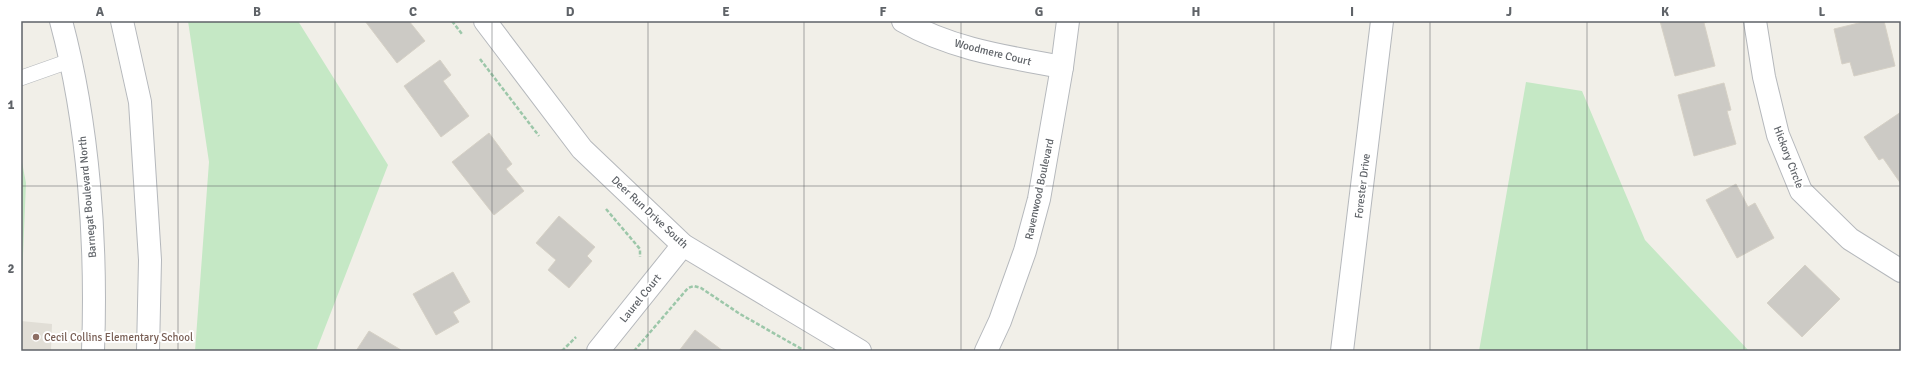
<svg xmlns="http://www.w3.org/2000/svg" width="1922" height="372" font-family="Signika,sans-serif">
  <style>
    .education { fill: #e1ded6 }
    .green { fill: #c5e8c5 }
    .building { fill: #cccac5; stroke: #d6d1c6 }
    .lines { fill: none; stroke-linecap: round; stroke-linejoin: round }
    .service-casing { stroke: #b5b8bc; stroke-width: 16 }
    .minor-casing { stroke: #b5b8bc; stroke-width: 24 }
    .tertiary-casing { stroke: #b5b8bc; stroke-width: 24 }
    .path { stroke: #9cc7a9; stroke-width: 2.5; stroke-dasharray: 4 2; stroke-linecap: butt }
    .service { stroke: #fff; stroke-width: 15 }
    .minor { stroke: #fff; stroke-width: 22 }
    .tertiary { stroke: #fff; stroke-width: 22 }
    .grid { fill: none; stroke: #5f6368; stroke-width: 1; stroke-opacity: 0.55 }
    .education-dot { fill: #8d6e63; stroke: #fff; stroke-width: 1.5 }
    .labels { text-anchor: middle; stroke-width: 4; stroke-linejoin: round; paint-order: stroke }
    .street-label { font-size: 11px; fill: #5f6368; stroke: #fff }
    .education-label { font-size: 11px; fill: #785e54; stroke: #fff; text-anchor: start }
    .neatline { fill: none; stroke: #5f6368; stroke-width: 1.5 }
    .grid-label { font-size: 13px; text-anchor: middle; font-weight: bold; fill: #5f6368 }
  </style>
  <rect width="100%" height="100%" fill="#f1efe8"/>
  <polygon class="education" points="21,321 52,324 51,351 21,351"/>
  <g class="green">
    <polygon points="188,21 298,21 388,165 316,351 195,351 209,162"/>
    <polygon points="1526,82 1582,91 1645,240 1749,351 1479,351"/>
    <polygon points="21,157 26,183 21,304"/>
  </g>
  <g class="building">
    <polygon points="365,21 409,21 425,41 397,63"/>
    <polygon points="1660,21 1709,21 1704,23 1715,66 1675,76"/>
    <polygon points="1867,21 1884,21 1895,66 1854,76 1850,62 1842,64 1834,29"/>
    <polygon points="440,60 451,75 443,81 469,116 441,137 404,86"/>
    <polygon points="1724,83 1731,110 1727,111 1736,144 1694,156 1678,95"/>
    <polygon points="1901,112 1901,184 1883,158 1879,160 1864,137"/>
    <polygon points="489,133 512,164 506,169 524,191 494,215 452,162"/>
    <polygon points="1736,184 1748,207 1755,203 1774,238 1737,258 1706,200"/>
    <polygon points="559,216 595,247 587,256 592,261 569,288 548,270 556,260 536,243"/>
    <polygon points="1805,265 1840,299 1802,337 1767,303"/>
    <polygon points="453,272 470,302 453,312 459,322 436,335 413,294"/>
    <polygon points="695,330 723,351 679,351"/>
    <polygon points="369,331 401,350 401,351 356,351"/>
  </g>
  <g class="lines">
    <g class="service-casing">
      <polyline id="service" points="21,78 72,60"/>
    </g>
    <g class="minor-casing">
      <g id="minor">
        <polyline points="485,21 582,149 683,245 860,351"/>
        <path d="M903 21C951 49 1008 57 1062 67"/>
        <polyline points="1755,21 1764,77 1778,135 1801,191 1850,239 1901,271"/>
        <polyline points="598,351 683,245"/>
        <polyline points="986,351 1000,321 1025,251 1039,199 1062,67 1068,21"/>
        <polyline points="1342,351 1382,21"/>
      </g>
    </g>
    <g class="tertiary-casing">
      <g id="tertiary">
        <path d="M61 21C89 125 97 244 93 351"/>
        <polyline points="122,21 140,102 150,260 148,351"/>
      </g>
    </g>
    <g class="path">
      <polyline points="452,21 462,34"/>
      <polyline points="480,59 539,136"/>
      <polyline points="606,209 640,249 640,257"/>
      <polyline points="562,351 576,337"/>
      <polyline points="634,351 688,288 694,286 701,288 740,314 805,351"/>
    </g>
    <use href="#service" class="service"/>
    <use href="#minor" class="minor"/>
    <use href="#tertiary" class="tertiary"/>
  </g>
  <path class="grid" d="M178 21V351M335 21V351M492 21V351M648 21V351M804 21V351M961 21V351M1118 21V351M1274 21V351M1430 21V351M1587 21V351M1744 21V351M21 186H1901"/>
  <circle class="education-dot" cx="36" cy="337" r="4"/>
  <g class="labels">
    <g class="street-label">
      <text transform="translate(993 52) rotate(14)" y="4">Woodmere Court</text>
      <text transform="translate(1789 157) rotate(69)" y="4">Hickory Circle</text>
      <text transform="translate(1362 186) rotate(-83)" y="4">Forester Drive</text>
      <text transform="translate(1039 189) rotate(-78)" y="4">Ravenwood Boulevard</text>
      <text transform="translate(87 197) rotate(-95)" y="4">Barnegat Boulevard North</text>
      <text transform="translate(650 212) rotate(43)" y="4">Deer Run Drive South</text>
      <text transform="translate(640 298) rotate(-51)" y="4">Laurel Court</text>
    </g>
    <g class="education-label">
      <text x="44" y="341">Cecil Collins Elementary School</text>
    </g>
  </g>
  <rect width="1922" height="372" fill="none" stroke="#ffffff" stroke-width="44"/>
  <rect x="22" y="22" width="1878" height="328" class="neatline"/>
  <g class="grid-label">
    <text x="100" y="16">A</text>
    <text x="257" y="16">B</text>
    <text x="413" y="16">C</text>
    <text x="570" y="16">D</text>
    <text x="726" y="16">E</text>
    <text x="883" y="16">F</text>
    <text x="1039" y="16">G</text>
    <text x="1196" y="16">H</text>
    <text x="1352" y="16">I</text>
    <text x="1509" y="16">J</text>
    <text x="1665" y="16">K</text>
    <text x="1822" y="16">L</text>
    <text x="11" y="109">1</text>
    <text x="11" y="273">2</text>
  </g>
</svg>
